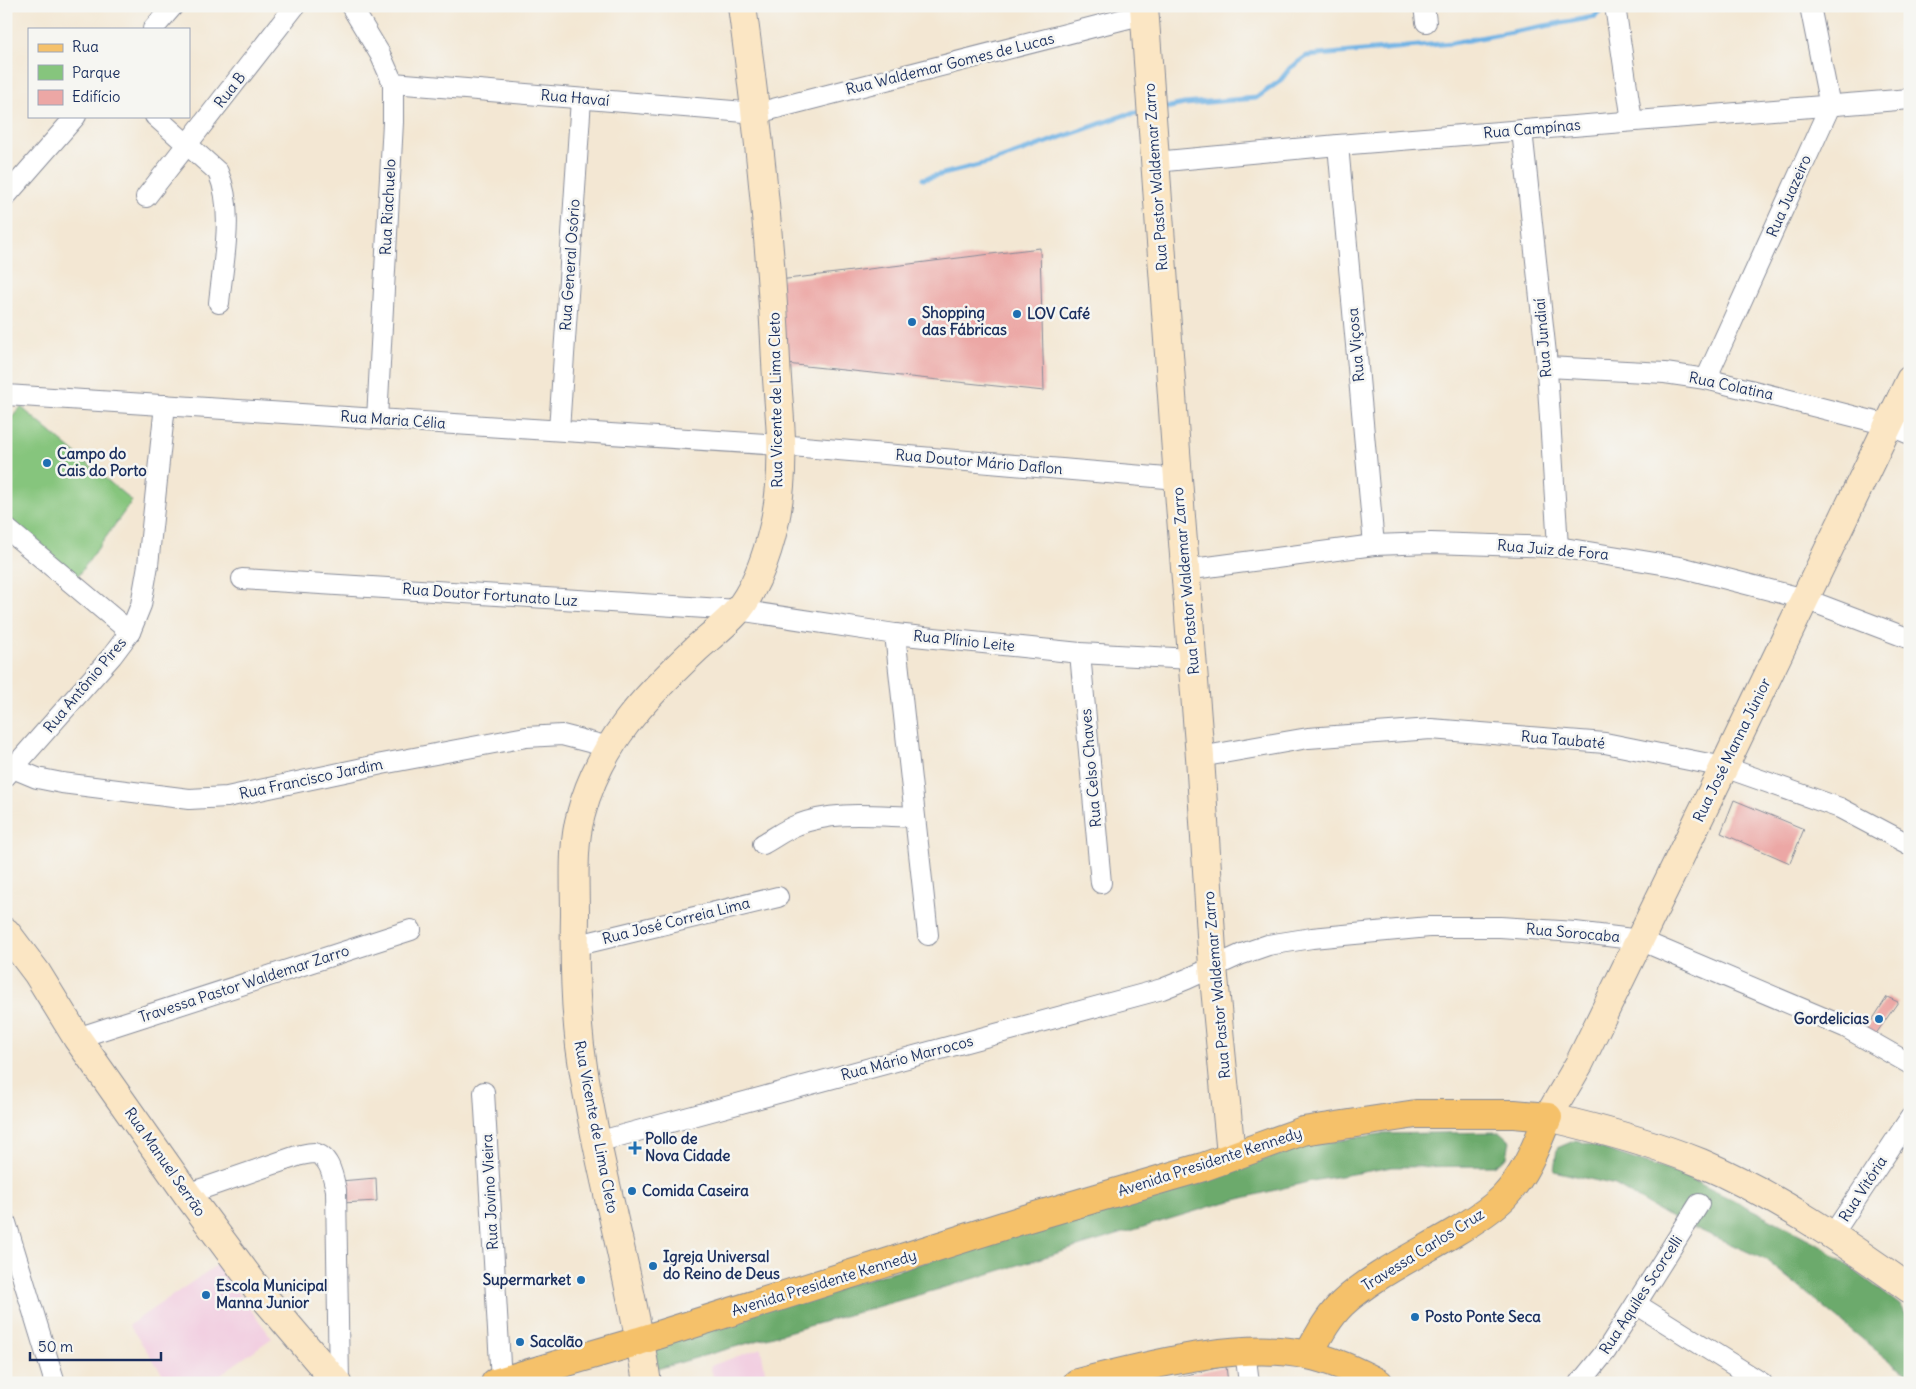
<svg xmlns="http://www.w3.org/2000/svg" width="1916" height="1389" font-family="Delius,sans-serif">
  <style>
    .built { fill: #f2cfe1 }
    .green { fill: #86c57d; stroke: #507a6e }
    .forest { fill: #6caa6c; stroke: #446c65 }
    .lines { fill: none; stroke-linecap: round; stroke-linejoin: round }
    .stream { stroke: #6fb2e4; stroke-width: 5 }
    .building { fill: #eca7a5 }
    .street-casing { stroke: #878b98; stroke-width: 22 }
    .secondary-casing { stroke: #878b98; stroke-width: 30 }
    .primary-casing { stroke: #878b98; stroke-width: 30 }
    .street { stroke: #fff; stroke-width: 20 }
    .secondary { stroke: #fbe6c4; stroke-width: 28 }
    .primary { stroke: #f5c16b; stroke-width: 28 }
    .poi-dot { fill: #1f6fb2; stroke: #f6f6f2; stroke-width: 2 }
    .labels { text-anchor: middle; stroke-width: 5; stroke-linejoin: round; paint-order: stroke }
    .street-label { font-size: 15px; fill: #1b2f5e; stroke: #f6f6f2 }
    .poi-label { font-size: 15px; font-weight: bold; fill: #1b2f5e; stroke: #f6f6f2; text-anchor: start }
  </style>
  <rect width="100%" height="100%" fill="#f6f6f2"/>
  <filter id="ink" filterUnits="userSpaceOnUse"><feTurbulence type="fractalNoise" baseFrequency=".02" numOctaves="2"/><feDisplacementMap in="SourceGraphic" scale="10" xChannelSelector="R" yChannelSelector="G"/><feConvolveMatrix kernelMatrix="1 2 1 2 8 2 1 2 1" color-interpolation-filters="sRGB"/></filter>
  <filter id="wash" filterUnits="userSpaceOnUse"><feTurbulence type="fractalNoise" baseFrequency=".0096" numOctaves="4" result="noise"/><feDisplacementMap in="SourceGraphic" scale="20" xChannelSelector="R" yChannelSelector="G"/><feGaussianBlur stdDeviation="1.12" result="paint"/><feColorMatrix in="noise" values="0 0 0 0 0 0 0 0 0 0 0 0 0 0 0 0 0 1.4 0 .05"/><feComposite in="paint" operator="in"/></filter>
  <g filter="url(#wash)">
    <rect width="100%" height="100%" fill="#f3e7d3"/>
    <g class="built">
      <polygon points="217,1265 272,1338 208,1383 169,1383 129,1325"/>
      <polygon points="761,1348 767,1383 715,1383 710,1366"/>
    </g>
    <polygon class="green" points="21,407 132,501 75,580 6,521 6,424"/>
    <g class="forest">
      <polygon points="1500,1132 1510,1141 1507,1157 1494,1166 1392,1167 1312,1181 1219,1204 936,1290 657,1369 650,1343 1092,1213 1311,1145 1379,1134"/>
      <polygon points="1576,1140 1682,1175 1755,1211 1822,1246 1900,1305 1910,1325 1910,1376 1894,1365 1766,1260 1666,1215 1615,1185 1554,1171 1557,1148"/>
    </g>
    <g class="lines">
      <g class="stream">
        <polyline points="1161,109 1184,104 1256,98 1280,81 1290,68 1307,56 1452,43 1594,17 1602,10 1601,6"/>
        <polyline points="923,179 991,162 1125,115 1142,112"/>
      </g>
    </g>
    <g id="blocks">
      <g class="building">
        <polygon points="1040,248 1044,391 786,364 779,280"/>
        <polygon points="1734,800 1804,829 1790,863 1721,833"/>
        <polygon points="1887,997 1898,1002 1871,1041 1862,1036"/>
        <polygon points="376,1178 377,1201 342,1203 340,1181"/>
        <polygon points="1226,1366 1228,1383 1179,1383 1178,1377"/>
        <polygon points="809,1378 810,1383 785,1383 785,1382"/>
      </g>
    </g>
  </g>
  <g filter="url(#ink)">
    <use href="#blocks" fill-opacity="0" stroke="#878b98" stroke-width="1"/>
    <g class="lines">
      <g class="street-casing">
        <g id="street">
          <polyline points="351,6 380,54 393,83 393,122 377,419"/>
          <polyline points="1424,6 1426,22"/>
          <polyline points="1615,6 1632,121"/>
          <polyline points="153,29 173,6"/>
          <polyline points="393,83 757,113 1144,14"/>
          <path d="M155 116 218 172C235 210 223 262 219 303"/>
          <polyline points="1522,130 1546,354 1558,547"/>
          <polyline points="1338,145 1374,545"/>
          <polyline points="1155,162 1338,145 1910,99"/>
          <polyline points="6,196 76,116"/>
          <polyline points="146,197 295,6"/>
          <polyline points="1547,367 1665,373 1706,379 1888,425 1910,434"/>
          <polyline points="1706,379 1830,106 1810,6"/>
          <polyline points="6,395 780,445 1178,479"/>
          <polyline points="559,430 581,99"/>
          <polyline points="6,528 130,632"/>
          <polyline points="1185,570 1374,545 1431,543 1558,547 1680,567 1805,599 1910,639"/>
          <polyline points="242,579 738,610 895,634 1080,653 1192,659"/>
          <polyline points="895,634 928,935"/>
          <polyline points="1080,653 1101,883"/>
          <polyline points="1200,757 1308,738 1431,729 1605,743 1724,767 1840,808 1910,845"/>
          <polyline points="13,768 37,778 62,783 189,799 227,797 382,764 526,737 562,735 609,747"/>
          <polyline points="6,776 112,656 130,632 141,605 148,565 165,405"/>
          <path d="M763 844C774 838 786 829 797 825 834 810 876 816 914 817"/>
          <polyline points="574,946 778,897"/>
          <polyline points="77,1038 411,930"/>
          <polyline points="484,1092 501,1381"/>
          <polyline points="597,1142 1162,989 1187,979 1242,954 1268,945 1312,938 1429,927 1500,927 1575,932 1640,940 1845,1027 1910,1064"/>
          <path d="M187 1194 297 1156C302 1155 309 1153 314 1153 330 1156 333 1177 336 1190L339 1383"/>
          <polyline points="6,1223 55,1383"/>
          <polyline points="1833,1234 1910,1118"/>
          <polyline points="1636,1304 1762,1383"/>
          <polyline points="1245,1351 1249,1383"/>
          <polyline points="1580,1383 1606,1351 1699,1204"/>
        </g>
      </g>
      <g class="secondary-casing">
        <g id="secondary">
          <polyline points="1144,6 1178,479 1200,757 1213,967 1231,1155"/>
          <path d="M1910 380 1724 767 1579 1064 1548 1117C1600 1129 1652 1143 1701 1163 1776 1195 1844 1242 1910 1289"/>
          <polyline points="6,932 37,973 77,1038 187,1194 262,1295 337,1383"/>
          <path d="M647 1383C630 1270 595 1160 580 1046 575 1003 574 959 575 915 575 882 572 846 581 814 599 744 645 697 696 649 709 637 729 622 739 609 763 578 777 524 780 486 784 445 778 403 776 362 771 243 758 124 742 6"/>
        </g>
      </g>
      <g class="primary-casing">
        <g id="primary">
          <path d="M495 1383 639 1341 1025 1219 1203 1167 1303 1131 1416 1114H1514L1548 1117C1536 1146 1526 1174 1504 1197 1490 1211 1472 1222 1455 1232 1420 1253 1370 1277 1342 1304 1327 1319 1318 1337 1308 1355"/>
          <path d="M1077 1383C1146 1366 1239 1340 1308 1355 1333 1360 1356 1371 1379 1383"/>
        </g>
      </g>
      <use href="#street" class="street"/>
      <use href="#secondary" class="secondary"/>
      <use href="#primary" class="primary"/>
    </g>
  </g>
  <g class="poi-dot">
    <circle cx="1017" cy="314" r="5"/>
    <circle cx="912" cy="322" r="5"/>
    <circle cx="47" cy="463" r="5"/>
    <circle cx="1879" cy="1019" r="5"/>
    <path d="M632.5 1140.5h5v5h5v5h-5v5h-5v-5h-5v-5h5z"/>
    <circle cx="632" cy="1191" r="5"/>
    <circle cx="653" cy="1266" r="5"/>
    <circle cx="581" cy="1280" r="5"/>
    <circle cx="206" cy="1295" r="5"/>
    <circle cx="1415" cy="1317" r="5"/>
    <circle cx="520" cy="1342" r="5"/>
  </g>
  <g class="labels">
    <g class="street-label">
      <text transform="translate(950 64) rotate(-14)" y="5">Rua Waldemar Gomes de Lucas</text>
      <text transform="translate(230 90) rotate(-52)" y="5">Rua B</text>
      <text transform="translate(575 98) rotate(5)" y="5">Rua Havaí</text>
      <text transform="translate(1532 129) rotate(-5)" y="5">Rua Campínas</text>
      <text transform="translate(1156 177) rotate(-94)" y="5">Rua Pastor Waldemar Zarro</text>
      <text transform="translate(1789 196) rotate(-66)" y="5">Rua Juazeiro</text>
      <text transform="translate(388 207) rotate(-87)" y="5">Rua Riachuelo</text>
      <text transform="translate(570 265) rotate(-86)" y="5">Rua General Osório</text>
      <text transform="translate(1543 338) rotate(-95)" y="5">Rua Jundiaí</text>
      <text transform="translate(1356 345) rotate(-95)" y="5">Rua Viçosa</text>
      <text transform="translate(1731 386) rotate(12)" y="5">Rua Colatina</text>
      <text transform="translate(776 400) rotate(-91)" y="5">Rua Vicente de Lima Cleto</text>
      <text transform="translate(393 420) rotate(4)" y="5">Rua Maria Célia</text>
      <text transform="translate(979 462) rotate(5)" y="5">Rua Doutor Mário Daflon</text>
      <text transform="translate(1553 550) rotate(5)" y="5">Rua Juiz de Fora</text>
      <text transform="translate(1186 581) rotate(-95)" y="5">Rua Pastor Waldemar Zarro</text>
      <text transform="translate(490 595) rotate(4)" y="5">Rua Doutor Fortunato Luz</text>
      <text transform="translate(964 641) rotate(6)" y="5">Rua Plínio Leite</text>
      <text transform="translate(85 685) rotate(-50)" y="5">Rua Antônio Pires</text>
      <text transform="translate(1563 740) rotate(5)" y="5">Rua Taubaté</text>
      <text transform="translate(1732 750) rotate(-64)" y="5">Rua José Manna Júnior</text>
      <text transform="translate(1091 768) rotate(-95)" y="5">Rua Celso Chaves</text>
      <text transform="translate(311 779) rotate(-12)" y="5">Rua Francisco Jardim</text>
      <text transform="translate(676 921) rotate(-14)" y="5">Rua José Correia Lima</text>
      <text transform="translate(1573 933) rotate(5)" y="5">Rua Sorocaba</text>
      <text transform="translate(244 984) rotate(-18)" y="5">Travessa Pastor Waldemar Zarro</text>
      <text transform="translate(1217 985) rotate(-95)" y="5">Rua Pastor Waldemar Zarro</text>
      <text transform="translate(907 1058) rotate(-15)" y="5">Rua Mário Marrocos</text>
      <text transform="translate(596 1127) rotate(79)" y="5">Rua Vicente de Lima Cleto</text>
      <text transform="translate(165 1162) rotate(55)" y="5">Rua Manuel Serrão</text>
      <text transform="translate(1210 1162) rotate(-18)" y="5">Avenida Presidente Kennedy</text>
      <text transform="translate(1863 1189) rotate(-57)" y="5">Rua Vitória</text>
      <text transform="translate(490 1192) rotate(-93)" y="5">Rua Jovino Vieira</text>
      <text transform="translate(1423 1250) rotate(-32)" y="5">Travessa Carlos Cruz</text>
      <text transform="translate(824 1283) rotate(-17)" y="5">Avenida Presidente Kennedy</text>
      <text transform="translate(1641 1295) rotate(-57)" y="5">Rua Aquiles Scorcelli</text>
    </g>
    <g class="poi-label">
      <text x="922" y="318">Shopping<tspan x="922" dy="17">das Fábricas</tspan></text>
      <text x="1027" y="319">LOV Café</text>
      <text x="57" y="459">Campo do<tspan x="57" dy="17">Cais do Porto</tspan></text>
      <text x="1869" y="1024" text-anchor="end">Gordelicias</text>
      <text x="645" y="1144">Pollo de<tspan x="645" dy="17">Nova Cidade</tspan></text>
      <text x="642" y="1196">Comida Caseira</text>
      <text x="663" y="1262">Igreja Universal<tspan x="663" dy="17">do Reino de Deus</tspan></text>
      <text x="571" y="1285" text-anchor="end">Supermarket</text>
      <text x="216" y="1291">Escola Municipal<tspan x="216" dy="17">Manna Junior</tspan></text>
      <text x="1425" y="1322">Posto Ponte Seca</text>
      <text x="530" y="1347">Sacolão</text>
    </g>
  </g>
  <rect width="1916" height="1389" fill="none" stroke="#f6f6f2" stroke-width="25"/>
  <rect x="28" y="28" width="162" height="90" fill="#f6f6f2" stroke="#9ea6b7"/>
  <rect x="38" y="44" width="25" height="8" fill="#f5c16b" stroke="#9ea6b7"/>
  <text x="72" y="52" font-size="15" fill="#1b2f5e">Rua</text>
  <rect x="38" y="65" width="25" height="15" fill="#86c57d" stroke="#9ea6b7"/>
  <text x="72" y="78" font-size="15" fill="#1b2f5e">Parque</text>
  <rect x="38" y="90" width="25" height="15" fill="#eca7a5" stroke="#9ea6b7"/>
  <text x="72" y="102" font-size="15" fill="#1b2f5e">Edifício</text>
  <path d="M30 1352v8h131v-8" fill="none" stroke="#1b2f5e" stroke-width="2.5"/>
  <text x="38" y="1352" font-size="15" fill="#1b2f5e" stroke="#f6f6f2" stroke-width="4" paint-order="stroke">50 m</text>
</svg>
